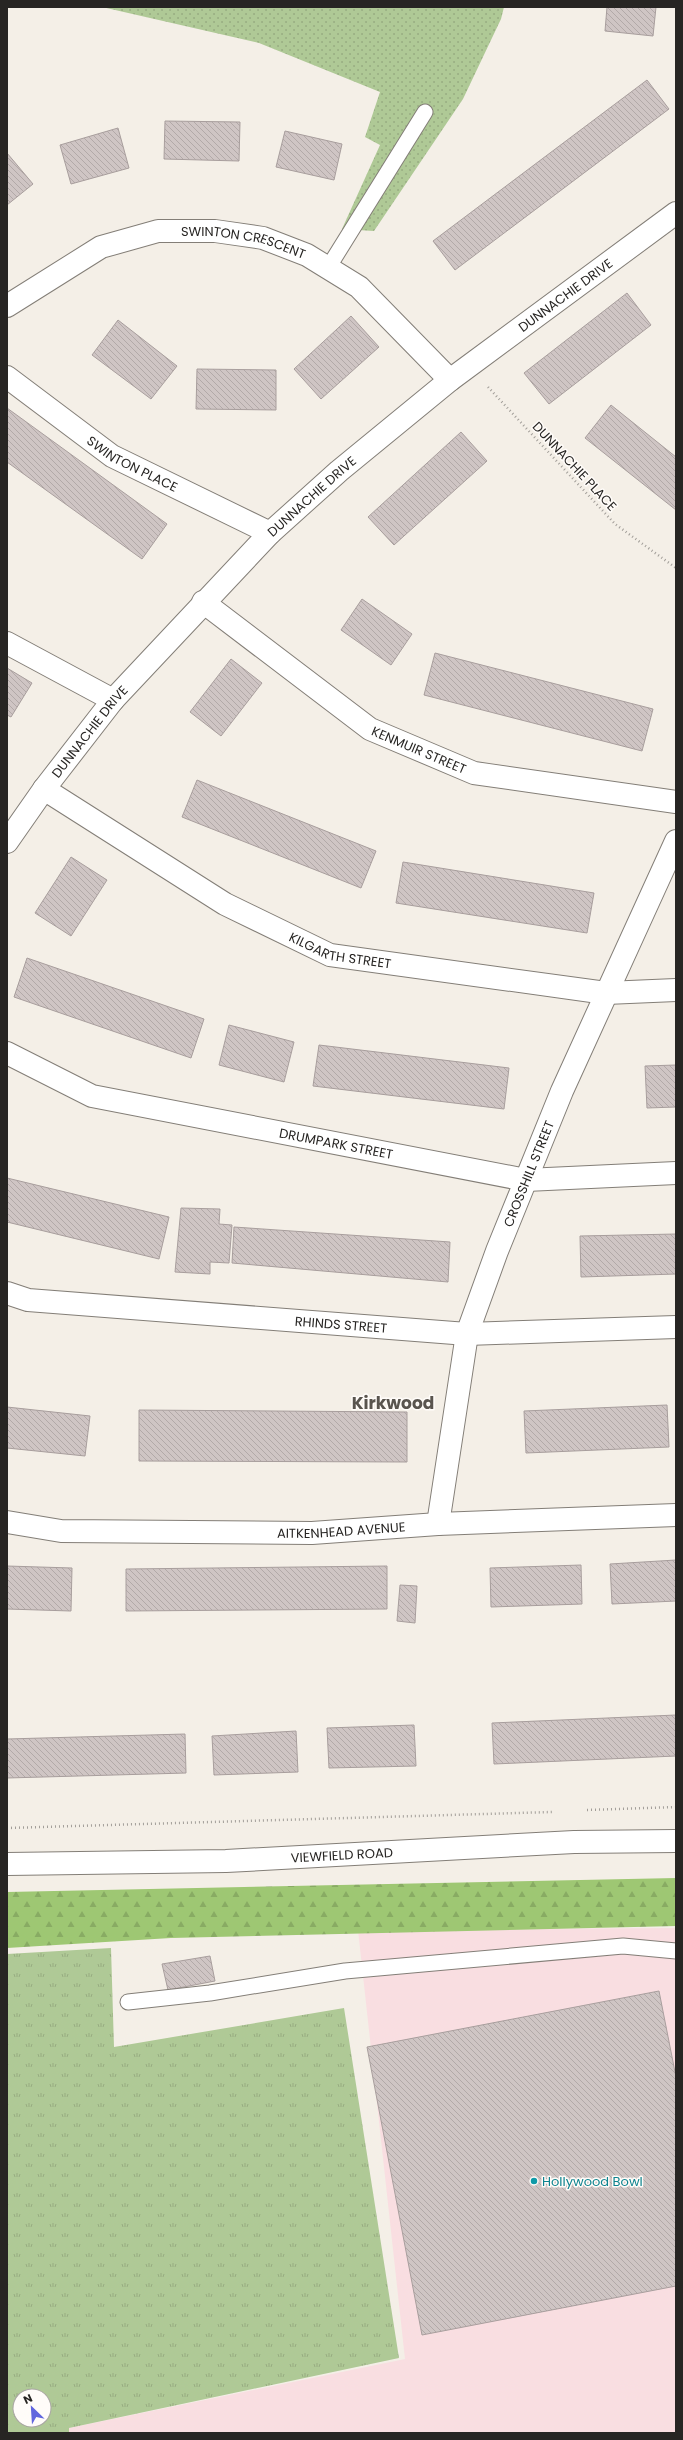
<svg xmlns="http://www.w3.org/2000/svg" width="683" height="2440" font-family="Poppins,sans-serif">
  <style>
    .commercial { fill: #f9dee1 }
    .grass { fill: url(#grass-tufts); fill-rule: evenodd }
    .forest { fill: url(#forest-firs) }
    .park { fill: url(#park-dots) }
    .building { fill: url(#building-back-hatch); stroke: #a89e9d }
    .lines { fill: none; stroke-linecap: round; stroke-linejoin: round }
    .lane-casing { stroke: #837e77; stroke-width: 17 }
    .street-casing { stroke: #837e77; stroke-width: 24 }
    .secondary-casing { stroke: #837e77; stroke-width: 24 }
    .path { stroke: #a19d98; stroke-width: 2.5; stroke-dasharray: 1 3; stroke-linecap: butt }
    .lane { stroke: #fff; stroke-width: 15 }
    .street { stroke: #fff; stroke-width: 22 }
    .secondary { stroke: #fff; stroke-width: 22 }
    .culture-dot { fill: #0f9aa8; stroke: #fffcf9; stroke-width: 1.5 }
    .labels { text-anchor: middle; stroke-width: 3; stroke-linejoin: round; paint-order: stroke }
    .street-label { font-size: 13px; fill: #272523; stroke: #fffcf9 }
    .culture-label { font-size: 13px; fill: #0d838f; stroke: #fffcf9; text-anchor: start }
    .district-label { font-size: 17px; font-weight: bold; fill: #59544e; stroke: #fffcf9 }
  </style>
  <defs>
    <pattern id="grass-tufts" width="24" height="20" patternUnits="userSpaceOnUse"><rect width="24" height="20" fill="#afc996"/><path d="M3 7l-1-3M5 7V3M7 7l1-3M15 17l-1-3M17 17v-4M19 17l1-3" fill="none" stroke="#97ac81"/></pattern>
    <pattern id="forest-firs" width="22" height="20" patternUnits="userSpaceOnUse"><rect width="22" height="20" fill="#9ec773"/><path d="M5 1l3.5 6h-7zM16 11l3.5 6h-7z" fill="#88ab63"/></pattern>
    <pattern id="park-dots" width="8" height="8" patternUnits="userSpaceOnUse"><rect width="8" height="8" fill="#afc996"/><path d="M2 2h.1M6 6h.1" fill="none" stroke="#97ac81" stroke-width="1.8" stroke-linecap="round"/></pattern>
    <pattern id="building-back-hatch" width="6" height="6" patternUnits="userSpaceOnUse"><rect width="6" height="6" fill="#cfc5c4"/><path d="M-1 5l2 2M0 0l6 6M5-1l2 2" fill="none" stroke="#b2a9a8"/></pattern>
  </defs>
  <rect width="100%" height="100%" fill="#f4efe7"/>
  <polygon class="commercial" points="676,1928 676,2433 69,2433 69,2428 405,2359 358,1930"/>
  <path class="grass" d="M111 1948 114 2047 344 2008 399 2358 69 2428V2433H7V1954ZM20 2396H44V2420H20Z"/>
  <polygon class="forest" points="676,1878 676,1926 171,1938 7,1948 7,1892"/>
  <polygon class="park" points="102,7 504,7 501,19 463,99 374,231 342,229 380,145 365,137 380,92 259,43"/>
  <g class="building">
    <polygon points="607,7 656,7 653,36 605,31"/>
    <polygon points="647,80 669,109 455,270 433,241"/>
    <polygon points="165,121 240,122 239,161 164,159"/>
    <polygon points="118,128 129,168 71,184 60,145"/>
    <polygon points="285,131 342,144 334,180 276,167"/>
    <polygon points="7,153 33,184 7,205"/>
    <polygon points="627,293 651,325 549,404 524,373"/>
    <polygon points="351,316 379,347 321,399 294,369"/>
    <polygon points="118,320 177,366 151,399 92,355"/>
    <polygon points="197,369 276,370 276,410 196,409"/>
    <polygon points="611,405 676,457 676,510 585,438"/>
    <polygon points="7,408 167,524 142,559 7,462"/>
    <polygon points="461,432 487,461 394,545 368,517"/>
    <polygon points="362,599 412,634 391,665 341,630"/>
    <polygon points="435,653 653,709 642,751 424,695"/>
    <polygon points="231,659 262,683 221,736 190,712"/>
    <polygon points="7,668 32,683 11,717 7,715"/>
    <polygon points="197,780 376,851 361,888 182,817"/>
    <polygon points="71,857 107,880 71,936 35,913"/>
    <polygon points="403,862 594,893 587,933 396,903"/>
    <polygon points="27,958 204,1019 191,1058 14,997"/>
    <polygon points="229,1025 294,1042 284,1082 219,1065"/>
    <polygon points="319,1045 509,1068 504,1109 313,1086"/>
    <polygon points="676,1065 676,1107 647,1108 645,1066"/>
    <polygon points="7,1178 169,1217 159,1259 7,1222"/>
    <polygon points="181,1208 220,1209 219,1224 232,1225 229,1263 210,1262 210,1274 175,1272"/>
    <polygon points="234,1227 450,1242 448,1282 232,1263"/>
    <polygon points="676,1234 676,1274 581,1277 580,1236"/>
    <polygon points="667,1405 669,1447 526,1453 524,1411"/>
    <polygon points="7,1407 90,1416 85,1456 7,1448"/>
    <polygon points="139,1410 407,1412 407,1462 139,1461"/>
    <polygon points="676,1560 676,1601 612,1604 610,1564"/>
    <polygon points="581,1565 582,1604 491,1607 490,1568"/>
    <polygon points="7,1566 72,1568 71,1611 7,1609"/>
    <polygon points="387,1566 387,1609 126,1611 126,1569"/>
    <polygon points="400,1585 417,1586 415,1623 397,1621"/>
    <polygon points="676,1715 676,1756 494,1764 492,1723"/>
    <polygon points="414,1725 416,1766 329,1768 327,1728"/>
    <polygon points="296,1731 298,1772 214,1775 212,1736"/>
    <polygon points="185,1734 186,1773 7,1778 7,1739"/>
    <polygon points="210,1956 215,1981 168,1990 162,1964"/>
    <polygon points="659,1991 676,2077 676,2286 422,2335 367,2047"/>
  </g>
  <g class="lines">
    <g class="lane-casing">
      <g id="lane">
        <polyline points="328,268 425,112"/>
        <polyline points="128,2002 210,1993 345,1971 623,1946 676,1951"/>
      </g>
    </g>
    <g class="street-casing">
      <g id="street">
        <path id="s1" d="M7 306 101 247 158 231H215L263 238 307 255 359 287 450 380"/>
        <path id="s2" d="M7 377 112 456 270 533"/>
        <path id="s3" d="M203 602 370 729 474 773 676 802"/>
        <polyline points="7,643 113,700"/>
        <path id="s4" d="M44 789 225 904 330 955 606 993 676 990"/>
        <path id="s5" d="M7 842 44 789 113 700 270 533 339 471 450 380 676 213"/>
        <path id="s6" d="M7 1053 92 1096 526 1180 676 1173"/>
        <path id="s7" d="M7 1293 28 1300 467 1334 676 1327"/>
        <path id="s8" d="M7 1522 61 1531 312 1533 438 1524 676 1515"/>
        <path id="s9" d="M438 1524 467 1334 497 1251 562 1091 676 841"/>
      </g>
    </g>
    <g class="secondary-casing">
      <g id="secondary">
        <path id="s10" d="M7 1864 226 1861 574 1842 676 1841"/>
      </g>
    </g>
    <g class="path">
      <polyline points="488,387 615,524 676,568"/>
      <polyline points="587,1810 676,1807"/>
      <polyline points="7,1828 552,1812"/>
    </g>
    <use href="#lane" class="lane"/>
    <use href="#street" class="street"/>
    <use href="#secondary" class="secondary"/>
  </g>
  <circle class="culture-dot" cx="534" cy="2181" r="4"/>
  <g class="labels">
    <g class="street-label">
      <text dy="5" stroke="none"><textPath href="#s1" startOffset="257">SWINTON CRESCENT</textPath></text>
      <text dy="5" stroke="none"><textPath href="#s5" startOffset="786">DUNNACHIE DRIVE</textPath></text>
      <text dy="5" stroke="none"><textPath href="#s2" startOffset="153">SWINTON PLACE</textPath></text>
      <text transform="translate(575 466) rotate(47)" y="5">DUNNACHIE PLACE</text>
      <text dy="5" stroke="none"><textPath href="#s5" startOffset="462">DUNNACHIE DRIVE</textPath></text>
      <text dy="5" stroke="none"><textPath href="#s5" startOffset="138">DUNNACHIE DRIVE</textPath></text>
      <text dy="5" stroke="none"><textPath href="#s3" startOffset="263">KENMUIR STREET</textPath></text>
      <text dy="5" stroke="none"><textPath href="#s4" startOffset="340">KILGARTH STREET</textPath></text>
      <text dy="5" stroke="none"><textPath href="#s6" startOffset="344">DRUMPARK STREET</textPath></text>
      <text dy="5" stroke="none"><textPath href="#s9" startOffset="364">CROSSHILL STREET</textPath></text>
      <text dy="5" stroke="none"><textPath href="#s7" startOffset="336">RHINDS STREET</textPath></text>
      <text dy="5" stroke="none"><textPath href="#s8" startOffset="335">AITKENHEAD AVENUE</textPath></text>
      <text dy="5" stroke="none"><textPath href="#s10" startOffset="335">VIEWFIELD ROAD</textPath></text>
    </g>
    <g class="culture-label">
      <text x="542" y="2186">Hollywood Bowl</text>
    </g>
    <g class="district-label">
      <text x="393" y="1409">Kirkwood</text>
    </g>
  </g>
  <rect width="683" height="2440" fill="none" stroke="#272523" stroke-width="16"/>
  <g transform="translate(32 2408) rotate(335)"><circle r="19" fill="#fffcf9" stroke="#a9a6a3"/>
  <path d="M0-3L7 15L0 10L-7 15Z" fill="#6166de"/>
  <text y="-6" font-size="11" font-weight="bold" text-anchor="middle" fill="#272523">N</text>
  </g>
</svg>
